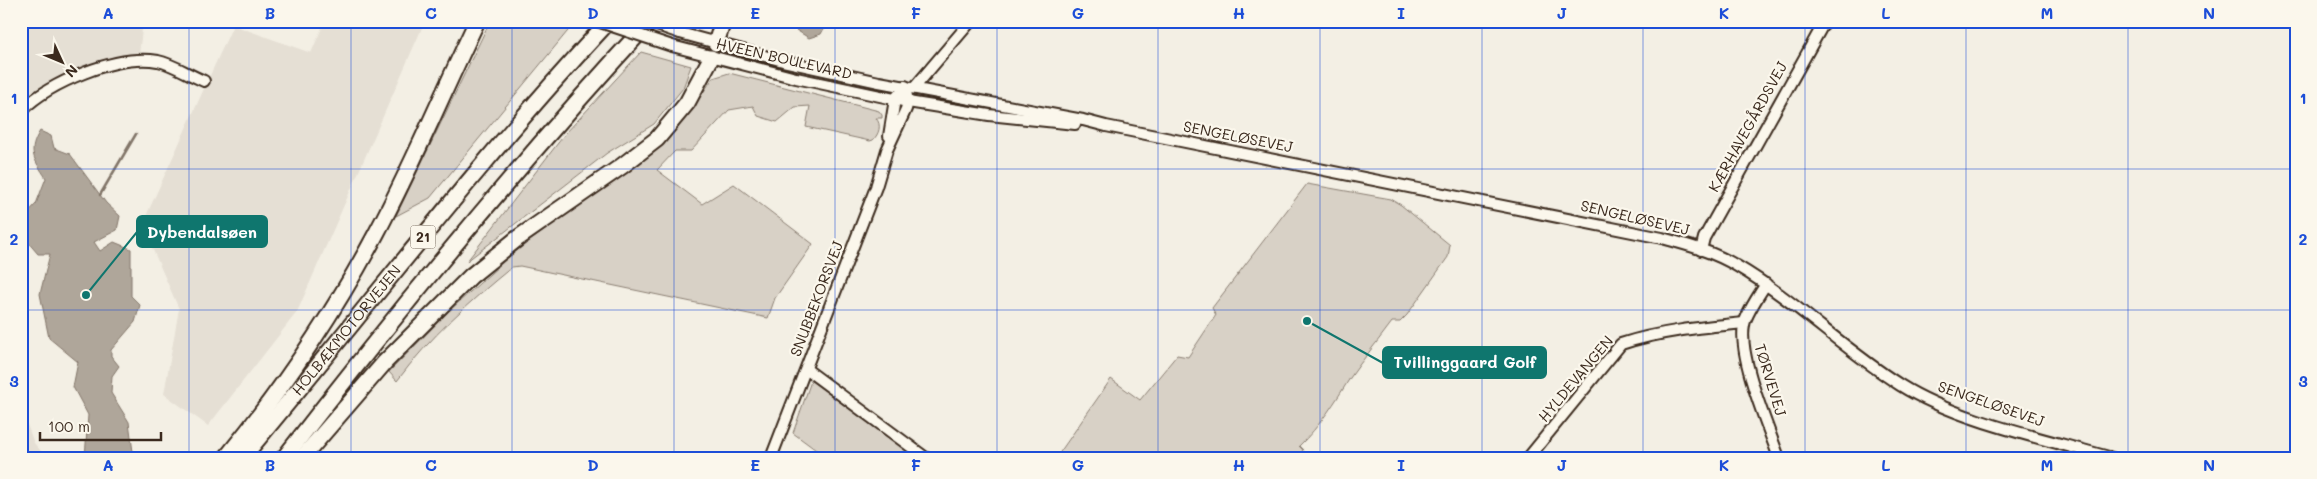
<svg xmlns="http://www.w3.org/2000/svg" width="2317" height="479" font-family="Mali,sans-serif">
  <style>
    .built { fill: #e5dfd4 }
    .green { fill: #d8d1c6; stroke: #8a7e72 }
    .water { fill: #afa69a; stroke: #817468 }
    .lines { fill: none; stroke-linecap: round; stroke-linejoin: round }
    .stream { stroke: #817468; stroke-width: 2.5 }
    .minor-casing { stroke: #3b2a1e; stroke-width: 14 }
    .highway-casing { stroke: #3b2a1e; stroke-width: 19 }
    .minor { stroke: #fbf7ec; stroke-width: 10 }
    .highway { stroke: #fbf7ec; stroke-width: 15 }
    .minor-bridge-casing { stroke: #3b2a1e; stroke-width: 14; stroke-linecap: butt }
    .minor-bridge { stroke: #fbf7ec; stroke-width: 10 }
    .grid { fill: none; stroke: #1d4ed8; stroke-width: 1; stroke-opacity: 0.55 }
    .labels { text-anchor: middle; stroke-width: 4.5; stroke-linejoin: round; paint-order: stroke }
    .shield { fill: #fbf7ec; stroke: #75685c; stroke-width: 1 }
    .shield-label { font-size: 14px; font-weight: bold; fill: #3b2a1e }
    .street-label { font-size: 15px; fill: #3b2a1e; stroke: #fbf7ec }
    .leader { fill: none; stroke: #0f766e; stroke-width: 2 }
    .callout-dot { fill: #0f766e; stroke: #fbf7ec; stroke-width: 2 }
    .callout { fill: #0f766e; stroke: #0f766e; stroke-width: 2 }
    .callout-label { font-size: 16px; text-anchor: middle; font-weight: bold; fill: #fff }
    .neatline { fill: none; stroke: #1d4ed8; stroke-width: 2 }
    .grid-label { font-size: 16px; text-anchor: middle; font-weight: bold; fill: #1d4ed8 }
  </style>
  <rect width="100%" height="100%" fill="#f3efe4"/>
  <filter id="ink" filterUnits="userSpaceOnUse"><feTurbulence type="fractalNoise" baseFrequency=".02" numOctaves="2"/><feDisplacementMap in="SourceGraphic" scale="10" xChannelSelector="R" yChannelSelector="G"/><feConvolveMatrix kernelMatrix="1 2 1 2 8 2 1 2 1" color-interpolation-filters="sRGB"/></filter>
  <g filter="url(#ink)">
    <g class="built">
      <polygon points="21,21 143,21 139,55 88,66 48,83 21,101"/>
      <polygon points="325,21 425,21 297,312 208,426 164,394 179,309 142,225 233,25 311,53"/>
      <polygon points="21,409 34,443 47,458 21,458"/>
    </g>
    <g class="green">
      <polygon points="490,21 558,21 572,26 430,198 396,216"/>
      <polygon points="717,48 871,84 889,91 888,93 717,55"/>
      <polygon points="641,52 691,66 683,88 654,124 607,153 467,261 565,134"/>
      <path d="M729 73 879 111 882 115V118H876C882 125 879 134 873 140L870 141 806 127 810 106 795 107 777 122 758 116 753 106 729 110 691 151H675L657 170 702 204 734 184 813 244 775 298 768 318 520 266 512 267C469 302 430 337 397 381L389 372 449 311 511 255 665 142 688 115 713 78Z"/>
      <polygon points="916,93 963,103 988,104 1062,119 968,109 913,99 912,94"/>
      <path d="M1307 184 1391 199 1401 205 1450 245 1448 257 1407 315 1400 322H1392C1378 341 1363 359 1350 378 1335 402 1320 426 1299 446L1303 450 1298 458H1056L1111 379 1140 400 1177 355 1188 357 1216 315 1212 308Z"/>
      <polygon points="811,381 917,458 827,458 793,433"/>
    </g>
    <g class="water">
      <polygon points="796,21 828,21 821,34 809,38 796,30"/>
      <path d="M40 131 51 136 54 148 70 154 106 203 120 216 117 230 94 242 100 251 114 242 131 249V296L140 305 135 322 111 350V356L119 366 112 376 111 393 129 422 133 452 131 458H85L88 415 73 387 78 362 49 338 40 294 50 254H38L21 234V220L36 204 46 178C34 159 27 152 40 131Z"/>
    </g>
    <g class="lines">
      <polyline class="stream" points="100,195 136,134"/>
      <g class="minor-casing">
        <g id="minor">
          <path d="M680 33 783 61 879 82 1083 120 1106 126 1662 238C1688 245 1714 252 1737 266 1795 300 1843 349 1900 385 1957 421 2046 439 2112 458"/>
          <polyline points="672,46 796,78 908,102 989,115 1075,124"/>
          <polyline points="914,88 971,21"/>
          <path d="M21 111C50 82 117 54 158 61 173 64 189 75 204 81"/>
          <polyline points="889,136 895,99 898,95"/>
          <polyline points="1701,250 1704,238 1825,21"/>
          <path d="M1766 284C1758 296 1750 308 1745 321 1735 351 1768 426 1779 458"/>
          <polyline points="806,369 926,458"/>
          <polyline points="771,458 876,187 887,150 906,109 908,102 905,86"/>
          <path d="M1528 458 1621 344C1660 331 1703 327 1744 323"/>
        </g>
      </g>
      <g class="highway-casing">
        <g id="highway">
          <polyline points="716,43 723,21"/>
          <path d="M226 458C283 388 334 313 376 234 413 165 443 92 477 21"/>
          <path id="s1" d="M242 458C364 312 480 160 609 21"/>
          <path d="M284 458C400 308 521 161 650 21"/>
          <polyline points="302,458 385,362 471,276 518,238 622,166 657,139 687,103 711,58"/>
        </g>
      </g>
      <use href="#minor" class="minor"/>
      <use href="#highway" class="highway"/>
      <g class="minor-bridge-casing">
        <g id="minor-bridge">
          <polyline points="597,21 672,46"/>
          <polyline points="645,21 680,33"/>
        </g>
      </g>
      <use href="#minor-bridge" class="minor-bridge"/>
    </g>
  </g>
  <path class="grid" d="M189 21V458M351 21V458M512 21V458M674 21V458M835 21V458M997 21V458M1158 21V458M1320 21V458M1482 21V458M1643 21V458M1805 21V458M1966 21V458M2128 21V458M21 169H2296M21 310H2296"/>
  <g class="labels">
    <rect class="shield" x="410.5" y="225.5" width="25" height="23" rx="4"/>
    <g class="shield-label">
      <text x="423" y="242">21</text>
    </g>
    <g class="street-label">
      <text transform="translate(784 59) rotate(13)" y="5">HVEEN BOULEVARD</text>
      <text transform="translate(1748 127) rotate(-61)" y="5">KÆRHAVEGÅRDSVEJ</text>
      <text transform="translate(1238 137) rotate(11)" y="5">SENGELØSEVEJ</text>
      <text transform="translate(1635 218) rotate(13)" y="5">SENGELØSEVEJ</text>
      <text transform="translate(817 299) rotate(-69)" y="5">SNUBBEKORSVEJ</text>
      <text dy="5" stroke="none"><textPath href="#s1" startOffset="165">HOLBÆKMOTORVEJEN</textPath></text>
      <text transform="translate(1576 379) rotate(-50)" y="5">HYLDEVANGEN</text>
      <text transform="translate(1770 380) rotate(73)" y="5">TØRVEVEJ</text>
      <text transform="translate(1991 404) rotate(19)" y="5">SENGELØSEVEJ</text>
    </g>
  </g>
  <path class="leader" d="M86 295L137 232M1307 321L1383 363"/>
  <g class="callout-dot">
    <circle cx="86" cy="295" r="5"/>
    <circle cx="1307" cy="321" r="5"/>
  </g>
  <g class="callout">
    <rect x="137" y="216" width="130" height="31" rx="5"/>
    <rect x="1383" y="347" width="163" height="31" rx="5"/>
  </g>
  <g class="callout-label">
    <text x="202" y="238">Dybendalsøen</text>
    <text x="1465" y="368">Tvillinggaard Golf</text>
  </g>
  <rect width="2317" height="479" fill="none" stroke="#fbf7ec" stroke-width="55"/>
  <g transform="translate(62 62) rotate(134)" stroke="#fbf7ec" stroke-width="4" paint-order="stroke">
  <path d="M0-4L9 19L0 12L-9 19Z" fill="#3b2a1e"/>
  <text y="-8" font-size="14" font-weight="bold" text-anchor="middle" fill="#3b2a1e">N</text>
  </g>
  <path d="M40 432v8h121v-8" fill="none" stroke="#3b2a1e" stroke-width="2.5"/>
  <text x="48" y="432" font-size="15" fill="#3b2a1e" stroke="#fbf7ec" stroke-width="4" paint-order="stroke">100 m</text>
  <rect x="28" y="28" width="2262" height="424" class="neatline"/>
  <g class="grid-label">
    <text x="108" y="19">A</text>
    <text x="270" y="19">B</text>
    <text x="431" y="19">C</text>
    <text x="593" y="19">D</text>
    <text x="755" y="19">E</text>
    <text x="916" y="19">F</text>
    <text x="1078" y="19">G</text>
    <text x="1239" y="19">H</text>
    <text x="1401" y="19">I</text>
    <text x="1562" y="19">J</text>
    <text x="1724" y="19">K</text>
    <text x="1886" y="19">L</text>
    <text x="2047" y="19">M</text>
    <text x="2209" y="19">N</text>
    <text x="14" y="104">1</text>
    <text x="2303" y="104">1</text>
    <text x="14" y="245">2</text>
    <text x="2303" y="245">2</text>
    <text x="14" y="387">3</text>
    <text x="2303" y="387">3</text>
    <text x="108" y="471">A</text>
    <text x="270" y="471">B</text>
    <text x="431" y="471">C</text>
    <text x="593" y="471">D</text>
    <text x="755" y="471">E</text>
    <text x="916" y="471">F</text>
    <text x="1078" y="471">G</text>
    <text x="1239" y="471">H</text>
    <text x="1401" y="471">I</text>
    <text x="1562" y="471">J</text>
    <text x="1724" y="471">K</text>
    <text x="1886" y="471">L</text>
    <text x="2047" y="471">M</text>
    <text x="2209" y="471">N</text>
  </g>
</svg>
